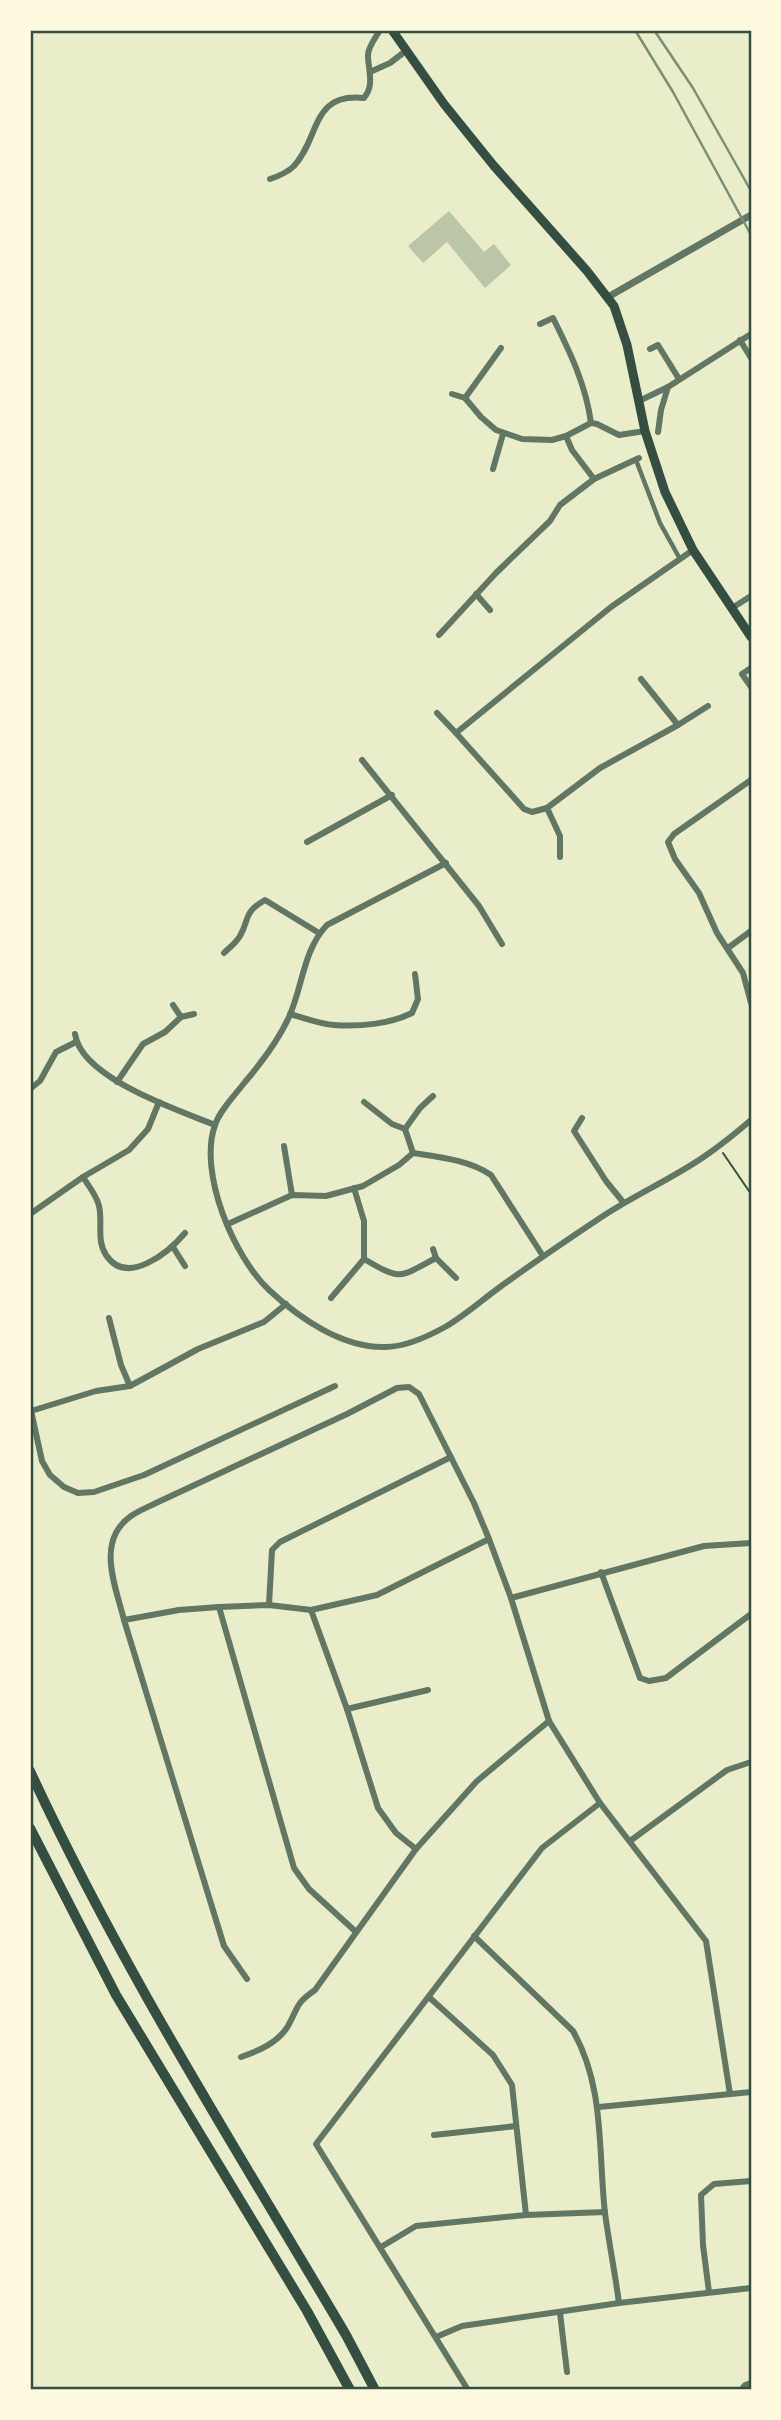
<svg xmlns="http://www.w3.org/2000/svg" width="781" height="2420" font-family="Roboto,sans-serif">
  <style>
    .building { fill: #bcc5a7 }
    .lines { fill: none; stroke-linecap: round; stroke-linejoin: round }
    .path { stroke: #344e41; stroke-width: 2 }
    .pedestrian { stroke: #617663; stroke-width: 4.5 }
    .minor { stroke: #617663; stroke-width: 6 }
    .tertiary { stroke: #617663; stroke-width: 7 }
    .primary { stroke: #344e41; stroke-width: 9 }
    .motorway { stroke: #344e41; stroke-width: 10 }
    .rail { stroke: #7c8e77; stroke-width: 2.5 }
    .neatline { fill: none; stroke: #344e41; stroke-width: 2.5 }
  </style>
  <rect width="100%" height="100%" fill="#e9edc9"/>
  <polygon class="building" points="449,211 484,252 494,244 511,265 485,288 447,242 423,263 408,246"/>
  <g class="lines">
    <polyline class="path" points="723,1153 751,1194"/>
    <polyline class="pedestrian" points="636,460 660,523 680,559"/>
    <g class="minor">
      <polyline points="370,72 390,63 407,50"/>
      <path d="M270 179C279 176 287 173 294 166 320 138 311 92 364 98 375 85 368 70 368 55 368 47 376 37 380 30"/>
      <path d="M540 324 553 318C570 352 586 385 591 423"/>
      <polyline points="740,340 751,358"/>
      <polyline points="650,349 658,345 679,379"/>
      <polyline points="452,394 465,398 481,417 496,430 522,439 552,440 566,436 591,423 597,424 619,435 645,431"/>
      <polyline points="465,398 501,348"/>
      <polyline points="639,401 668,387 751,334"/>
      <polyline points="658,432 661,410 668,387"/>
      <polyline points="566,436 572,450 594,479"/>
      <polyline points="493,469 503,434"/>
      <polyline points="476,594 490,610"/>
      <polyline points="732,608 751,596"/>
      <polyline points="439,635 496,573 550,521 560,505 594,479 639,458"/>
      <polyline points="751,668 742,674 751,687"/>
      <polyline points="641,679 678,725"/>
      <polyline points="437,713 456,733"/>
      <polyline points="362,760 479,906 502,944"/>
      <polyline points="751,780 674,834 668,842 675,859 699,893 717,933 743,973 751,1003"/>
      <polyline points="547,808 600,768 678,725 708,706"/>
      <polyline points="307,842 392,795"/>
      <polyline points="560,857 560,836 547,808 532,812 524,809 456,733 611,607 693,550"/>
      <path d="M446 863 327 925C303 950 303 986 289 1017 278 1041 262 1062 245 1082 235 1095 220 1110 215 1125 198 1173 234 1257 269 1290 299 1318 342 1348 385 1347 405 1347 427 1337 445 1327 464 1316 482 1300 500 1287 533 1263 567 1240 600 1218 634 1195 672 1179 705 1156 721 1145 736 1133 751 1120"/>
      <polyline points="728,948 751,931"/>
      <path d="M224 953C229 948 236 943 240 936 250 918 243 913 265 900L319 933"/>
      <path d="M290 1014C304 1018 320 1024 334 1025 359 1027 390 1024 412 1013L418 999 415 974"/>
      <polyline points="181,1017 194,1014"/>
      <path d="M75 1034C81 1078 178 1110 215 1125"/>
      <polyline points="117,1082 143,1044 165,1032 181,1017 173,1005"/>
      <polyline points="30,1089 40,1081 56,1052 76,1042"/>
      <polyline points="364,1102 392,1124 405,1129 420,1108 433,1096"/>
      <polyline points="582,1118 574,1131 606,1181 623,1202"/>
      <polyline points="405,1129 413,1153"/>
      <polyline points="284,1146 292,1195"/>
      <path d="M83 1177C88 1185 97 1196 99 1206 103 1222 96 1240 106 1255 127 1287 169 1252 185 1233"/>
      <polyline points="30,1214 83,1177 129,1150 148,1129 159,1102"/>
      <path d="M228 1224 292 1195 326 1196 363 1186 399 1165 413 1153C439 1157 469 1160 491 1175L543 1256"/>
      <polyline points="173,1247 185,1266"/>
      <polyline points="433,1249 436,1258 456,1278"/>
      <path d="M364 1259C402 1281 398 1278 436 1258"/>
      <polyline points="331,1298 364,1259 364,1221 354,1188"/>
      <polyline points="109,1318 121,1365 130,1386"/>
      <polyline points="30,1406 42,1461 50,1475 64,1487 78,1493 94,1492 144,1475 335,1386"/>
      <polyline points="31,1411 96,1391 130,1386 198,1349 264,1322 286,1304"/>
      <polyline points="601,1572 640,1678 649,1681 666,1678 751,1614"/>
      <polyline points="511,1598 704,1546 751,1543"/>
      <polyline points="269,1605 272,1550 280,1542 451,1457"/>
      <polyline points="219,1607 294,1868 309,1889 355,1931"/>
      <polyline points="311,1610 347,1709 378,1808 396,1833 416,1849"/>
      <polyline points="124,1620 179,1610 219,1607 269,1605 311,1610 377,1595 489,1539"/>
      <polyline points="347,1709 428,1690"/>
      <polyline points="630,1841 727,1770 751,1762"/>
      <path d="M474 1936 573 2031C605 2087 598 2151 605 2213 609 2243 615 2273 619 2303"/>
      <path d="M247 1979 224 1946 124 1620C116 1587 95 1541 131 1516 138 1511 148 1507 156 1503L347 1414 397 1388 409 1387 419 1394 474 1503 489 1539 511 1598 549 1721 600 1803 706 1941 730 2094"/>
      <polyline points="430,1998 493,2055 512,2085 526,2215"/>
      <path d="M241 2057C258 2051 278 2043 288 2026 299 2006 295 2004 315 1990L416 1849 477 1781 549 1721"/>
      <polyline points="599,2107 751,2092"/>
      <polyline points="434,2135 516,2126"/>
      <polyline points="381,2247 416,2226 526,2215 605,2212"/>
      <polyline points="709,2292 703,2245 701,2195 714,2184 751,2181"/>
      <polyline points="560,2313 567,2372"/>
      <polyline points="436,2337 462,2326 619,2303 751,2288"/>
      <polyline points="468,2390 316,2144 542,1848 600,1803"/>
      <polyline points="741,2390 745,2385 751,2383"/>
    </g>
    <polyline class="tertiary" points="608,297 751,215"/>
    <polyline class="primary" points="392,30 444,104 494,166 587,271 614,306 627,345 645,431 665,492 693,550 751,637"/>
    <g class="motorway">
      <path d="M30 1771C122 1970 236 2148 346 2335L375 2390"/>
      <polyline points="30,1828 116,1995 307,2311 350,2390"/>
    </g>
    <g class="rail">
      <polyline points="635,30 673,92 751,235"/>
      <polyline points="654,30 693,88 751,191"/>
    </g>
  </g>
  <rect width="781" height="2420" fill="none" stroke="#fefae0" stroke-width="63"/>
  <rect x="32" y="32" width="718" height="2356" class="neatline"/>
</svg>
